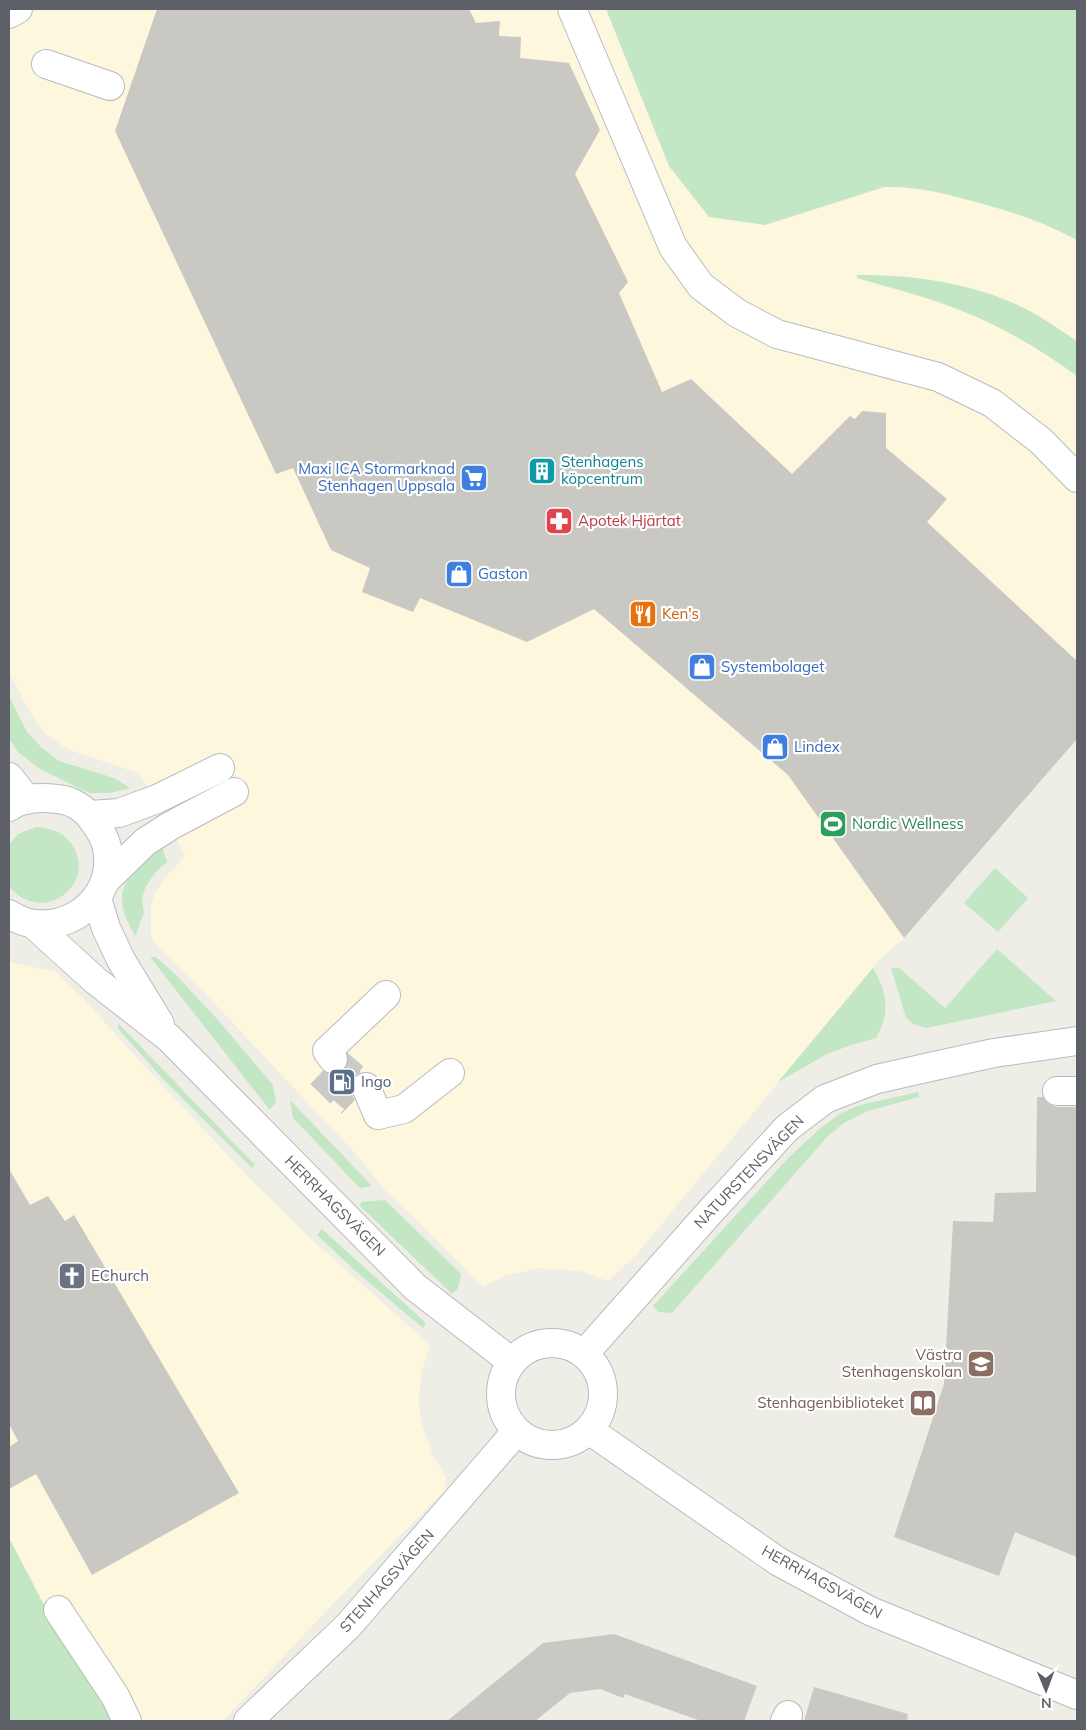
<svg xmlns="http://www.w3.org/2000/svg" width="1086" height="1730" font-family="Mulish,sans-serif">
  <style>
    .commercial { fill: #fdf8dd }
    .green { fill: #c3e6c5 }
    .building { fill: #cac8c3 }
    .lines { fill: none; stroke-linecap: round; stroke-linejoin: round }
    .minor-tunnel { stroke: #cacac6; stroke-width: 28; stroke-dasharray: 28 14; stroke-linecap: butt }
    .minor-casing { stroke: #b8babf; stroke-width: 30 }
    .minor { stroke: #fff; stroke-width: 28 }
    .labels { text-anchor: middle; stroke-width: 4.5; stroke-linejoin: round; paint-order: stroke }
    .culture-label { font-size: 15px; fill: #0d838f; stroke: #fff; text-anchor: start }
    .shop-label { font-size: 15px; fill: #366cbe; stroke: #fff; text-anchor: start }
    .health-label { font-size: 15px; fill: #be3a42; stroke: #fff; text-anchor: start }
    .food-label { font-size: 15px; fill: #c56008; stroke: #fff; text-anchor: start }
    .leisure-label { font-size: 15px; fill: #27864d; stroke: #fff; text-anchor: start }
    .service-label { font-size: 15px; fill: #4e5e75; stroke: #fff; text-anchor: start }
    .street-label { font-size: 15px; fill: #5d6066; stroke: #fff }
    .worship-label { font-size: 15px; fill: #5b616d; stroke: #fff; text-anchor: start }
    .education-label { font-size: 15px; fill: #785e54; stroke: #fff; text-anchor: end }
  </style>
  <rect width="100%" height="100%" fill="#efeee6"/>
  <g class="commercial">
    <polygon points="18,9 606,9 669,166 765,225 998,151 1077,147 1077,739 904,938 881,958 636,1255 608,1281 580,1271 540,1268 505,1276 483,1286 385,1190 357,1155 201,989 162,951 151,937 151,907 155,893 164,879 185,856 157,799 138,773 69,750 46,734 34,719 9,673 9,14"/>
    <polygon points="9,962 56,972 80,995 126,1046 249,1178 310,1238 430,1345 422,1371 419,1395 420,1418 433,1456 446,1477 445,1490 329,1608 223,1721 116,1721 99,1697 53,1622 9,1538"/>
  </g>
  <g class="green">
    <path d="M606 9H1077V240C1046 223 1013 212 979 203 947 194 918 186 884 187L765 225 709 217 669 166Z"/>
    <path d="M857 275C907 274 965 282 1011 302 1035 312 1056 327 1077 341V376C1043 351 1006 329 967 313 932 298 894 289 857 278Z"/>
    <polygon points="9,696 27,732 41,747 59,761 114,778 130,788 110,793 89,793 40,769 18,752 9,738"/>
    <path d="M36 827C51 828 65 832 73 846 97 887 40 926 9 886V845L18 834Z"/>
    <path d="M162 848 167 862 155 873 146 886 142 898 144 913 135 936C129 925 122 913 122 899 122 877 144 858 162 848Z"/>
    <polygon points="995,868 1028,898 998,932 964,903"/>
    <polygon points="997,949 1056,1001 927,1028 913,1024 906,1018 891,968 899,968 945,1008"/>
    <polygon points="150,957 156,957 175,974 218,1020 273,1085 276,1102 270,1109 269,1109"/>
    <path d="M873 968C887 992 891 1013 876 1038L851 1045 827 1054 778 1082Z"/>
    <polygon points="118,1023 255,1165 252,1168 165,1081 121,1032 118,1028"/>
    <polygon points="918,1092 919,1097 868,1111 844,1123 828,1136 672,1313 658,1312 653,1306 789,1157 822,1127 841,1113 860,1105"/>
    <polygon points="290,1100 371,1185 368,1187 360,1188 293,1118"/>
    <polygon points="385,1200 461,1274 458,1288 452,1294 359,1205 362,1202"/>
    <polygon points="322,1229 426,1323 423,1328 358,1273 317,1235"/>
    <polygon points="9,1538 53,1622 99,1697 111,1721 9,1721"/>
  </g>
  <g class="building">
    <polygon points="157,9 469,9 476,23 500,21 499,36 521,37 520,58 569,63 600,130 575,174 628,282 619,293 662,392 691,379 792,474 850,416 855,419 862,411 886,413 886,448 947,499 927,522 1077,661 1077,739 904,938 788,775 594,609 527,642 420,598 413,612 362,592 370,568 331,550 293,468 276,474 115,131"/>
    <polygon points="348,1061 361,1072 353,1078 350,1086 354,1100 345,1110 313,1083 323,1071 327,1074 334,1075 342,1072 347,1066"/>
    <polygon points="1037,1097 1043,1097 1049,1104 1057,1107 1077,1107 1077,1557 1015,1532 999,1576 894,1537 944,1384 953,1221 993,1222 995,1193 1036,1192"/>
    <polygon points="9,1169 30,1205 48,1196 65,1221 74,1215 239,1493 92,1575 36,1474 9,1489 9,1447 18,1441 9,1424"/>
    <polygon points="614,1634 757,1686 744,1721 701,1721 625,1694 623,1698 600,1689 570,1693 535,1721 447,1721 543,1643"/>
    <polygon points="814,1687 908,1714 907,1721 804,1721"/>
  </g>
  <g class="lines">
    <g class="minor-tunnel">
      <polyline points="333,1059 366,1087"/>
      <polyline points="320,1074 351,1104"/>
    </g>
    <g class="minor-casing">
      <g id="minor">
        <polyline points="572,9 673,247 701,286 737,313 777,334 938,377 992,403 1041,441 1077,478"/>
        <polyline points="9,14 18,9"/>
        <polyline points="46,64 110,86"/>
        <polyline points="9,777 27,800"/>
        <path d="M9 807C23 797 40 797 57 799 72 800 86 809 94 822 102 833 108 843 108 857 112 908 51 943 9 914"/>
        <polyline points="90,815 119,813 157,799 220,768"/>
        <polyline points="106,880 145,842 170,826 234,792"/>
        <polyline points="97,898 106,928 121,960 160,1024"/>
        <polyline points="33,924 96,981 169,1038 415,1287 512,1362"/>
        <polyline points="333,1059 327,1051 386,995"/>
        <polyline points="366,1087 378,1115 404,1109 450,1073"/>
        <polyline points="1057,1091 1077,1091"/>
        <circle cx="552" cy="1394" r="51"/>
        <polyline points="584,1354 710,1212 787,1128 825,1099 877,1079 930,1067 994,1053 1077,1041"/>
        <polyline points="589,1430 779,1562 870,1611 1077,1695"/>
        <polyline points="58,1610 115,1696 127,1721"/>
        <polyline points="248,1721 348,1626 516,1432"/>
        <polyline points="785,1721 788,1715"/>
      </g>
    </g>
    <use href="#minor" class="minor"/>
  </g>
  <defs>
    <g id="building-square" transform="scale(1.4375)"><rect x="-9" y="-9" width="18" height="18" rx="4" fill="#0f9aa8" stroke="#fff"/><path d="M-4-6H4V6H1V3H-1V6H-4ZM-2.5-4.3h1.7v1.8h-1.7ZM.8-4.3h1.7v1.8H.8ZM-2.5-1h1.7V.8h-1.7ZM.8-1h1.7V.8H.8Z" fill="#fff"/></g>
    <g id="supermarket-square" transform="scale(1.4375)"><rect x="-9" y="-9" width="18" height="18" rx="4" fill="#3f7fe0" stroke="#fff"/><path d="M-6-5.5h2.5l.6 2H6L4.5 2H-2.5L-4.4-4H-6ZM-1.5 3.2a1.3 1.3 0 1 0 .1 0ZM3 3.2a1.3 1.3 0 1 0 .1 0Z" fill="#fff"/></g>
    <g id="pharmacy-square" transform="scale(1.4375)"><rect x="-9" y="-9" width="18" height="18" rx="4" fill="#e0444e" stroke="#fff"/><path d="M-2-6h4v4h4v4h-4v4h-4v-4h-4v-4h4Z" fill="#fff"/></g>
    <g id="shop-square" transform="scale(1.4375)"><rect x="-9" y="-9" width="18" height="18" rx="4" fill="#3f7fe0" stroke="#fff"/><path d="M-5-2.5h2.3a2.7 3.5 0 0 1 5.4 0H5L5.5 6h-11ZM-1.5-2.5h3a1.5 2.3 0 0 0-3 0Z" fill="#fff"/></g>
    <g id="restaurant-square" transform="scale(1.4375)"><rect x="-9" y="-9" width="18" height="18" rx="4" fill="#e8710a" stroke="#fff"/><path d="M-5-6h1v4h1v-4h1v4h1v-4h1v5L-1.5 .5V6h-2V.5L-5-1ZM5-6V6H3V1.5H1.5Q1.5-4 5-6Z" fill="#fff"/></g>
    <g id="stadium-square" transform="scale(1.4375)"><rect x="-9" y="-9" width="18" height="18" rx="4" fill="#2e9e5b" stroke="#fff"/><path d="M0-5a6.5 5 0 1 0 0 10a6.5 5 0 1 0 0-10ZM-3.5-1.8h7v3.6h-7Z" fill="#fff"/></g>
    <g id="fuel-square" transform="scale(1.4375)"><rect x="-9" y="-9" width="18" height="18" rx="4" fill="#5c6f8a" stroke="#fff"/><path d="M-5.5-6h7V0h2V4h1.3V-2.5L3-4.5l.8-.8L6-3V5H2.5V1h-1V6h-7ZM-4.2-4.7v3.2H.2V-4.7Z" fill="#fff"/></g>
    <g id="church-square" transform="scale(1.4375)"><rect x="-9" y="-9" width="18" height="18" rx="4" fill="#6b7280" stroke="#fff"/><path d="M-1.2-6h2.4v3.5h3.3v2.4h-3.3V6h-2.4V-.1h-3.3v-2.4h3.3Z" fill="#fff"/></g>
    <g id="school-square" transform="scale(1.4375)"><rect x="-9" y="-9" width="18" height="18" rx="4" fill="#8d6e63" stroke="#fff"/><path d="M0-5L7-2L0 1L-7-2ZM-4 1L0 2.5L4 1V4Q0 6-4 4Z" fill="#fff"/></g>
    <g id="library-square" transform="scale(1.4375)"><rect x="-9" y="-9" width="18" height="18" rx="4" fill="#8d6e63" stroke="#fff"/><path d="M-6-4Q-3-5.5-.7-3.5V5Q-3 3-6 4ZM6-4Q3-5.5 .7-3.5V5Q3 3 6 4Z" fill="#fff"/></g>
  </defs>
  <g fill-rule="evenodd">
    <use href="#building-square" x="542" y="471"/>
    <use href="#supermarket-square" x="474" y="478"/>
    <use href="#pharmacy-square" x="559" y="521"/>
    <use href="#shop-square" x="459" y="574"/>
    <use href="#restaurant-square" x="643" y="614"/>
    <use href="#shop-square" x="702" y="667"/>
    <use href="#shop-square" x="775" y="747"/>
    <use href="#stadium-square" x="833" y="824"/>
    <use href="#fuel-square" x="342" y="1082"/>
    <use href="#church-square" x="72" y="1276"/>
    <use href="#school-square" x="981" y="1364"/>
    <use href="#library-square" x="923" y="1403"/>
  </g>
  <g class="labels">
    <g class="culture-label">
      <text x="561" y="467">Stenhagens<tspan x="561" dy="17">köpcentrum</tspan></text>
    </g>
    <g class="shop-label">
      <text x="455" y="474" text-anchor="end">Maxi ICA Stormarknad<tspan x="455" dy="17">Stenhagen Uppsala</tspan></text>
      <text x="478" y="579">Gaston</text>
      <text x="721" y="672">Systembolaget</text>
      <text x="794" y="752">Lindex</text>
    </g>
    <g class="health-label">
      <text x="578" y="526">Apotek Hjärtat</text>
    </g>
    <g class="food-label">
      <text x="662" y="619">Ken's</text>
    </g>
    <g class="leisure-label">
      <text x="852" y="829">Nordic Wellness</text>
    </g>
    <g class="service-label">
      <text x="361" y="1087">Ingo</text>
    </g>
    <g class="street-label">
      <text transform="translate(749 1172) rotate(-46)" y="5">NATURSTENSVÄGEN</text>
      <text transform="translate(335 1206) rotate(45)" y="5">HERRHAGSVÄGEN</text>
      <text transform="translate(387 1581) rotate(-48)" y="5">STENHAGSVÄGEN</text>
      <text transform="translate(822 1582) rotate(29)" y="5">HERRHAGSVÄGEN</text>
    </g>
    <g class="worship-label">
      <text x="91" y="1281">EChurch</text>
    </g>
    <g class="education-label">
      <text x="962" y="1360">Västra<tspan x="962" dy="17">Stenhagenskolan</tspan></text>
      <text x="904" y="1408">Stenhagenbiblioteket</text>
    </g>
  </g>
  <rect width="1086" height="1730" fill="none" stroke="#5d6066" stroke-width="20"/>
  <g transform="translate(1046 1690) rotate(179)" stroke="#ffffff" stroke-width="4" paint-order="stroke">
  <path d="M0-4L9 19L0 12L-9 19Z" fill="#5d6066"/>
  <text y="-8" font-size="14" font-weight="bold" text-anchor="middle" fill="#5d6066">N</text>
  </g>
</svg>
